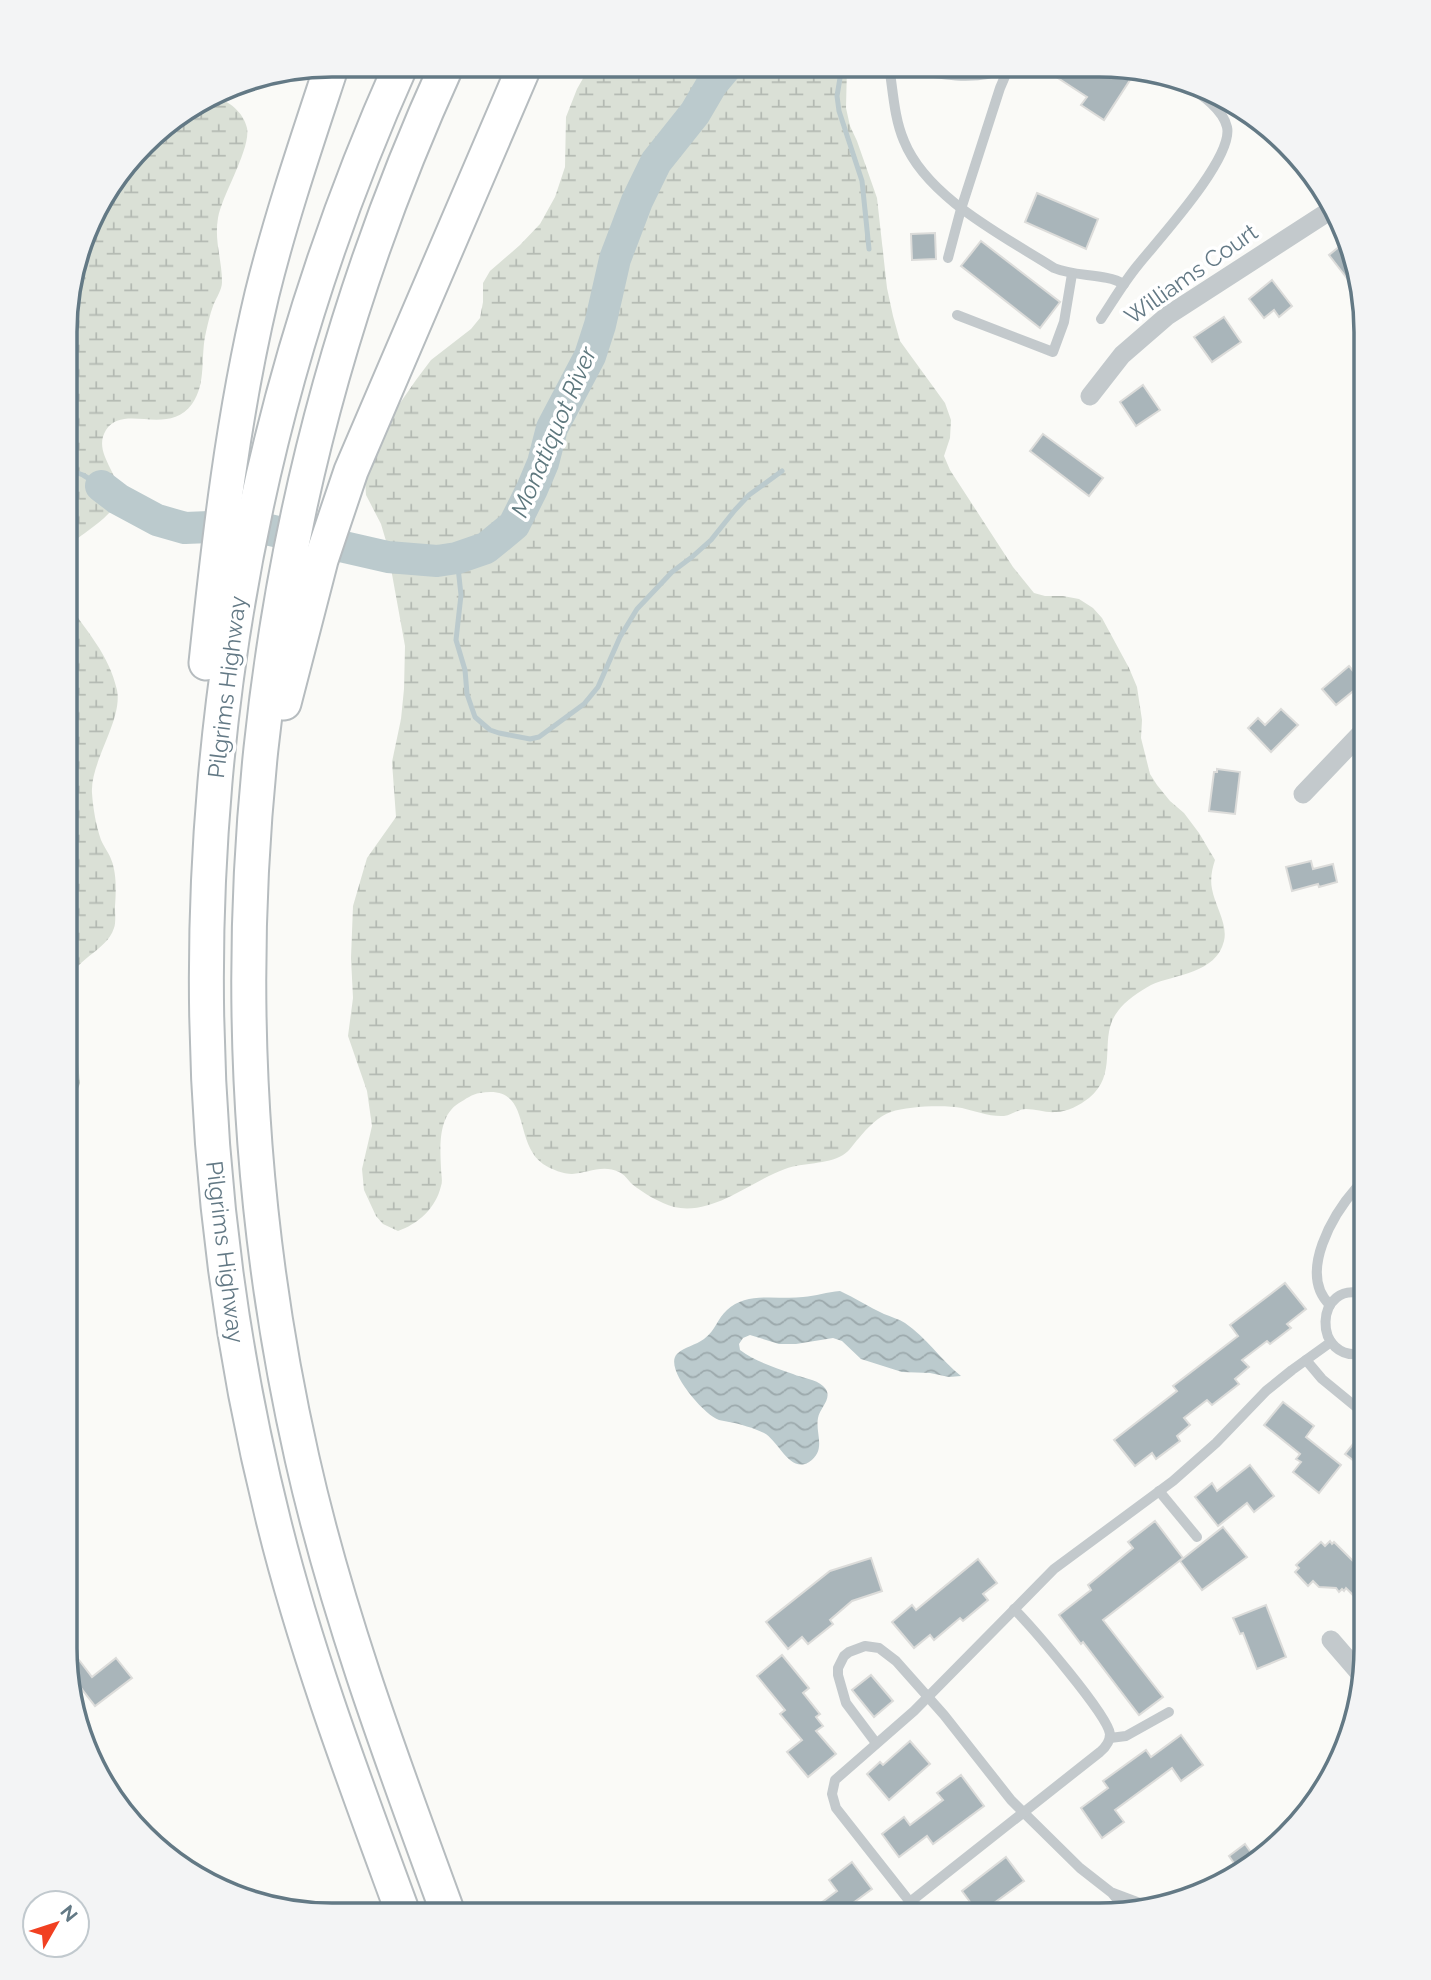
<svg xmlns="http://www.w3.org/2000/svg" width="1431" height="1980" font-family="Raleway,sans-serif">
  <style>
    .wetland { fill: url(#wetland-marsh) }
    .water { fill: url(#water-waves) }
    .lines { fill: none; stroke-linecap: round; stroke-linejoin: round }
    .stream { stroke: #bbcacd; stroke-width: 5 }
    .river { stroke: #bbcacd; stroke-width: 32 }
    .building { fill: #a9b5ba; stroke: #dcdcda; stroke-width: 2 }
    .motorway-casing { stroke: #b6bcbf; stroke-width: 37 }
    .service { stroke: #c3c9cc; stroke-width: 10 }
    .minor { stroke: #c3c9cc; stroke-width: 19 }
    .motorway { stroke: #fff; stroke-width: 33 }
    .labels { text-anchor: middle; stroke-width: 7; stroke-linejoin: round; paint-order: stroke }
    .street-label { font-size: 23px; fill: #637985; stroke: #fff }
    .water-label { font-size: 24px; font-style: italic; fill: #5e787e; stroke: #fff }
    .rim { fill: none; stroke: #637985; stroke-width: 3.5 }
  </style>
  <defs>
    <pattern id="wetland-marsh" width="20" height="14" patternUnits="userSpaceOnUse" patternTransform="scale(1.75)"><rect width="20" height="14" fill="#dae0d6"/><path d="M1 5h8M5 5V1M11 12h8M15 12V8" fill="none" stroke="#b4bab3"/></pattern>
    <pattern id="water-waves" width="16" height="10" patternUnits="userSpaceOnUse" patternTransform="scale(1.75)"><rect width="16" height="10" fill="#bbcacd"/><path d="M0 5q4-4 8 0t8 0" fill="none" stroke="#9ca9ac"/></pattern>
  </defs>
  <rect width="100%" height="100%" fill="#fafaf7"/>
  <g class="wetland">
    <path d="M590 66H847L846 108 850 126 857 141 877 198 887 288 893 316 900 341 945 403 951 420 950 438 944 456 950 470 1013 567 1034 593 1045 596H1063L1079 599 1093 608 1102 618 1129 668 1137 687 1142 720 1141 738 1150 774 1157 785 1170 801 1184 813 1199 833 1215 860C1212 869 1210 879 1212 889 1215 906 1228 924 1224 941 1216 974 1175 974 1151 985 1140 991 1125 1001 1118 1011 1097 1037 1120 1073 1089 1098 1080 1105 1067 1112 1056 1112 1046 1113 1036 1109 1026 1109 1018 1109 1012 1115 1004 1116 990 1117 975 1111 962 1108 945 1105 908 1106 891 1112 879 1116 867 1128 859 1138 853 1144 850 1151 843 1155 826 1165 804 1162 785 1169 751 1181 713 1216 674 1207 660 1203 643 1193 632 1184 628 1180 624 1174 619 1172 603 1164 587 1173 572 1174 564 1174 550 1169 543 1164 512 1142 533 1084 480 1093 472 1094 466 1099 459 1103 438 1116 440 1146 441 1168 441 1174 443 1181 441 1186 436 1208 418 1224 398 1231L383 1224 376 1216 364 1190 362 1169 372 1126 367 1091 348 1036 353 998 351 958 353 906 367 858 396 817 392 762 401 719 404 689 405 646 386 541 381 524 366 495 365 479 376 448 398 406 416 380 431 360 471 329 480 318 483 302V283L490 271 520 245 540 224 555 197 565 167 566 117 577 89Z"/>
    <path d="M214 98C228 99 244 113 247 128 251 149 222 195 218 218 214 240 222 260 222 282 222 290 216 298 213 306 210 314 208 323 206 332 200 356 207 383 192 404 168 437 123 403 106 430 90 456 129 478 115 505 107 520 80 535 67 547V297L100 199 156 131Z"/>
    <path d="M67 602C86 631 109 654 117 690 123 720 90 762 92 793 93 808 96 826 101 840 104 847 109 853 111 859 117 874 116 891 115 907 115 913 116 923 114 928 106 953 72 957 66 990Z"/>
    <polygon points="66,1015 77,1053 80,1083 66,1123"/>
  </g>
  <path class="water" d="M840 1291C855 1298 869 1307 884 1314 891 1317 899 1319 905 1323 926 1337 941 1360 961 1376L949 1377 930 1373 902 1372 861 1359 842 1341 833 1338 796 1344H779L750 1335 743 1338 739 1344 740 1350C756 1362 774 1367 793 1374 802 1378 816 1379 823 1386 835 1397 820 1407 818 1418 815 1434 827 1450 809 1462 790 1474 778 1440 764 1433 754 1428 740 1424 729 1422 726 1421 722 1421 719 1420 704 1415 663 1368 677 1354 684 1347 696 1345 704 1339 716 1330 717 1319 727 1310 747 1291 778 1300 803 1297 816 1296 827 1292 840 1291Z"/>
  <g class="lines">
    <g class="stream">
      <polyline points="839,66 840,78 837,96 839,111 862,181 869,249"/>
      <polyline points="67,469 83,475 101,486"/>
      <polyline points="457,558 461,595 456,640 465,670 467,694 475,717 490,730 499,733 530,739 539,737 584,704 598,687 620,637 637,609 672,572 692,557 711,540 735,510 749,495 782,471"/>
    </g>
    <polyline class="river" points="101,486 118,499 157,520 185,528 235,526 261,528 388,557 437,561 457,558 486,548 514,525 532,489 543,463 552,428 590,356 600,325 615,259 637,201 656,162 695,113 712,84 727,66"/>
  </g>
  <g class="building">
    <polygon points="1041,67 1110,67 1130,80 1104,120 1081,105 1087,97"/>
    <polygon points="1037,193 1098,219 1086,249 1025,222"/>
    <polygon points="935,233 936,259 912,260 911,234"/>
    <polygon points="981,241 1060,302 1040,328 961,266"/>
    <polygon points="1345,242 1353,276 1356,290 1329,255"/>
    <polygon points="1272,280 1292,306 1279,317 1274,310 1264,318 1249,299"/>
    <polygon points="1224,317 1241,342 1212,362 1194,337"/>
    <polygon points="1143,385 1160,410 1136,426 1120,402"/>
    <polygon points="1043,434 1103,478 1089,496 1030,451"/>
    <polygon points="1349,666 1363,683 1336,705 1322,689"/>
    <polygon points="1281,709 1298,725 1271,752 1248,728 1258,718 1265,725"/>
    <polygon points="1217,769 1240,772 1235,814 1209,811 1214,772 1217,772"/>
    <polygon points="1311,861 1313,869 1333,864 1337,882 1319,887 1318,884 1292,891 1286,867"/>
    <polygon points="1285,1283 1306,1309 1287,1324 1291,1328 1270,1344 1267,1341 1242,1360 1249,1367 1235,1379 1239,1384 1212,1405 1207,1400 1184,1418 1190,1425 1177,1436 1180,1441 1156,1459 1152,1453 1135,1466 1114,1440 1177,1391 1173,1386 1238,1336 1230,1325"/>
    <polygon points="1283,1402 1314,1426 1306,1437 1341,1465 1319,1493 1293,1472 1301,1462 1296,1459 1300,1454 1264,1425"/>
    <polygon points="1366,1428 1366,1470 1345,1454"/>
    <polygon points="1250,1465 1274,1496 1254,1512 1247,1503 1218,1526 1195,1497 1212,1483 1217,1491"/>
    <polygon points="1155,1521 1183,1558 1103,1620 1163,1697 1139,1715 1083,1642 1081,1644 1059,1615 1091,1590 1088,1585 1133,1548 1128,1542"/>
    <polygon points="1223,1527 1247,1557 1202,1590 1180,1561"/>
    <polygon points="1330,1541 1332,1544 1334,1542 1366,1574 1366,1608 1346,1588 1344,1591 1342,1589 1339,1592 1336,1588 1319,1587 1313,1581 1308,1586 1295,1572 1299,1568 1296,1565 1321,1542 1325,1546"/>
    <polygon points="871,1558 882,1591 852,1601 830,1620 833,1624 808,1644 802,1637 788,1649 766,1622 830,1571"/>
    <polygon points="978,1559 997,1583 983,1594 988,1600 963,1621 960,1618 934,1640 930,1635 914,1648 892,1622 912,1605 916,1610"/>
    <polygon points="1266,1605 1286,1657 1257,1669 1243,1633 1240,1634 1233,1618"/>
    <polygon points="782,1655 809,1688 803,1693 820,1714 816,1717 823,1726 816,1731 836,1754 808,1777 787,1752 802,1740 780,1714 785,1710 757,1676"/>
    <polygon points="116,1658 132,1678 95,1706 71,1675 69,1667 79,1660 92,1677"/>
    <polygon points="871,1675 893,1701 874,1717 852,1690"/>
    <polygon points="1181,1735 1203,1765 1181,1781 1172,1768 1115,1810 1124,1822 1102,1838 1081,1808 1108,1788 1103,1781 1146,1750 1151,1757"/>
    <polygon points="910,1741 930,1764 889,1800 867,1774 880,1762 883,1765"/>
    <polygon points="961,1775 984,1806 933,1844 927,1836 899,1857 882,1834 904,1817 910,1825 943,1800 937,1793"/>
    <polygon points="1245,1844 1257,1861 1240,1872 1229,1856"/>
    <polygon points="1006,1857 1024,1881 979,1914 962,1891"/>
    <polygon points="852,1862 872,1889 845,1909 850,1915 823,1914 817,1906 837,1891 829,1880"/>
  </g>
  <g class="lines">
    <g class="motorway-casing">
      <g id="motorway">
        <path d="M401 65C196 523 152 1036 274 1523 307 1656 356 1785 403 1913"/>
        <path d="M447 65C249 499 197 992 302 1458 337 1614 393 1763 448 1913"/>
        <path d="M206 663C219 539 233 416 262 294 281 217 307 141 332 65"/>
        <polyline points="284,703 321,560 351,471 525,65"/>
      </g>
    </g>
    <g class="service">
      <path d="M889 66C893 90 894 118 904 141 927 198 1004 236 1054 268 1075 277 1105 273 1124 284"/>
      <path d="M890 70 897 68C933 72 974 84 1008 67"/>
      <polyline points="948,258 961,209 1000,88 1009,67"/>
      <polyline points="957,315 1053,352 1064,322 1072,274"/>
      <path d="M1101 319C1113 301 1124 282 1138 265 1158 240 1234 158 1227 127 1222 106 1195 91 1178 79"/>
      <path d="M1330 1305C1297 1273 1334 1213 1357 1187"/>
      <path d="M1366 1353C1310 1366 1314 1276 1366 1295"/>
      <polyline points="1306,1360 1322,1379 1361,1411"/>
      <polyline points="1159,1491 1197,1537"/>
      <polyline points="1110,1738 1126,1736 1169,1712"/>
      <polyline points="876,1743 846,1703 838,1675 838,1668 844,1656 849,1652 865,1646 879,1648 896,1661 944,1715 1011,1800 1080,1868 1112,1893 1125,1909"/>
      <polyline points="1113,1893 1145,1905"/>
      <polyline points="910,1902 836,1808 832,1794 835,1780 914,1711 1054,1569 1173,1481 1216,1443 1266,1391 1292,1370 1331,1342"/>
      <path d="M898 1915 910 1902 1100 1752C1106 1747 1110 1742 1110 1734 1108 1715 1031 1626 1014 1609"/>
    </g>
    <g class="minor">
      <polyline points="1090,396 1122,355 1167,316 1334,208"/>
      <polyline points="1303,794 1366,728"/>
      <polyline points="1331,1640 1363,1677"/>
    </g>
    <use href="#motorway" class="motorway"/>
  </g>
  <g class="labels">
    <g class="street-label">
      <text transform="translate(1191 274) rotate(-35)" y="8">Williams Court</text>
      <text transform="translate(227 687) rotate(-83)" y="8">Pilgrims Highway</text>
      <text transform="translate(225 1252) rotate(83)" y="8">Pilgrims Highway</text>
    </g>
    <g class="water-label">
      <text transform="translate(554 432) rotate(-67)" y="8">Monatiquot River</text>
    </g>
  </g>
  <path d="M0 0H1431V1980H0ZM332 77H1099A255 255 0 0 1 1354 332V1648A255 255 0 0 1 1099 1903H332A255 255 0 0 1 77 1648V332A255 255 0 0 1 332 77Z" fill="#f3f4f5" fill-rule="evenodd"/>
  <path class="rim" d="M332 77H1099A255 255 0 0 1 1354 332V1648A255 255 0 0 1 1099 1903H332A255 255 0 0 1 77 1648V332A255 255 0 0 1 332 77Z"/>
  <g transform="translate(56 1924) rotate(51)"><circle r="33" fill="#ffffff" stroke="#c1c9ce" stroke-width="2"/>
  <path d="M0-5L12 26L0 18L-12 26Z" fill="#f14021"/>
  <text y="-10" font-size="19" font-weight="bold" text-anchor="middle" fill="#637985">N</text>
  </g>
</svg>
